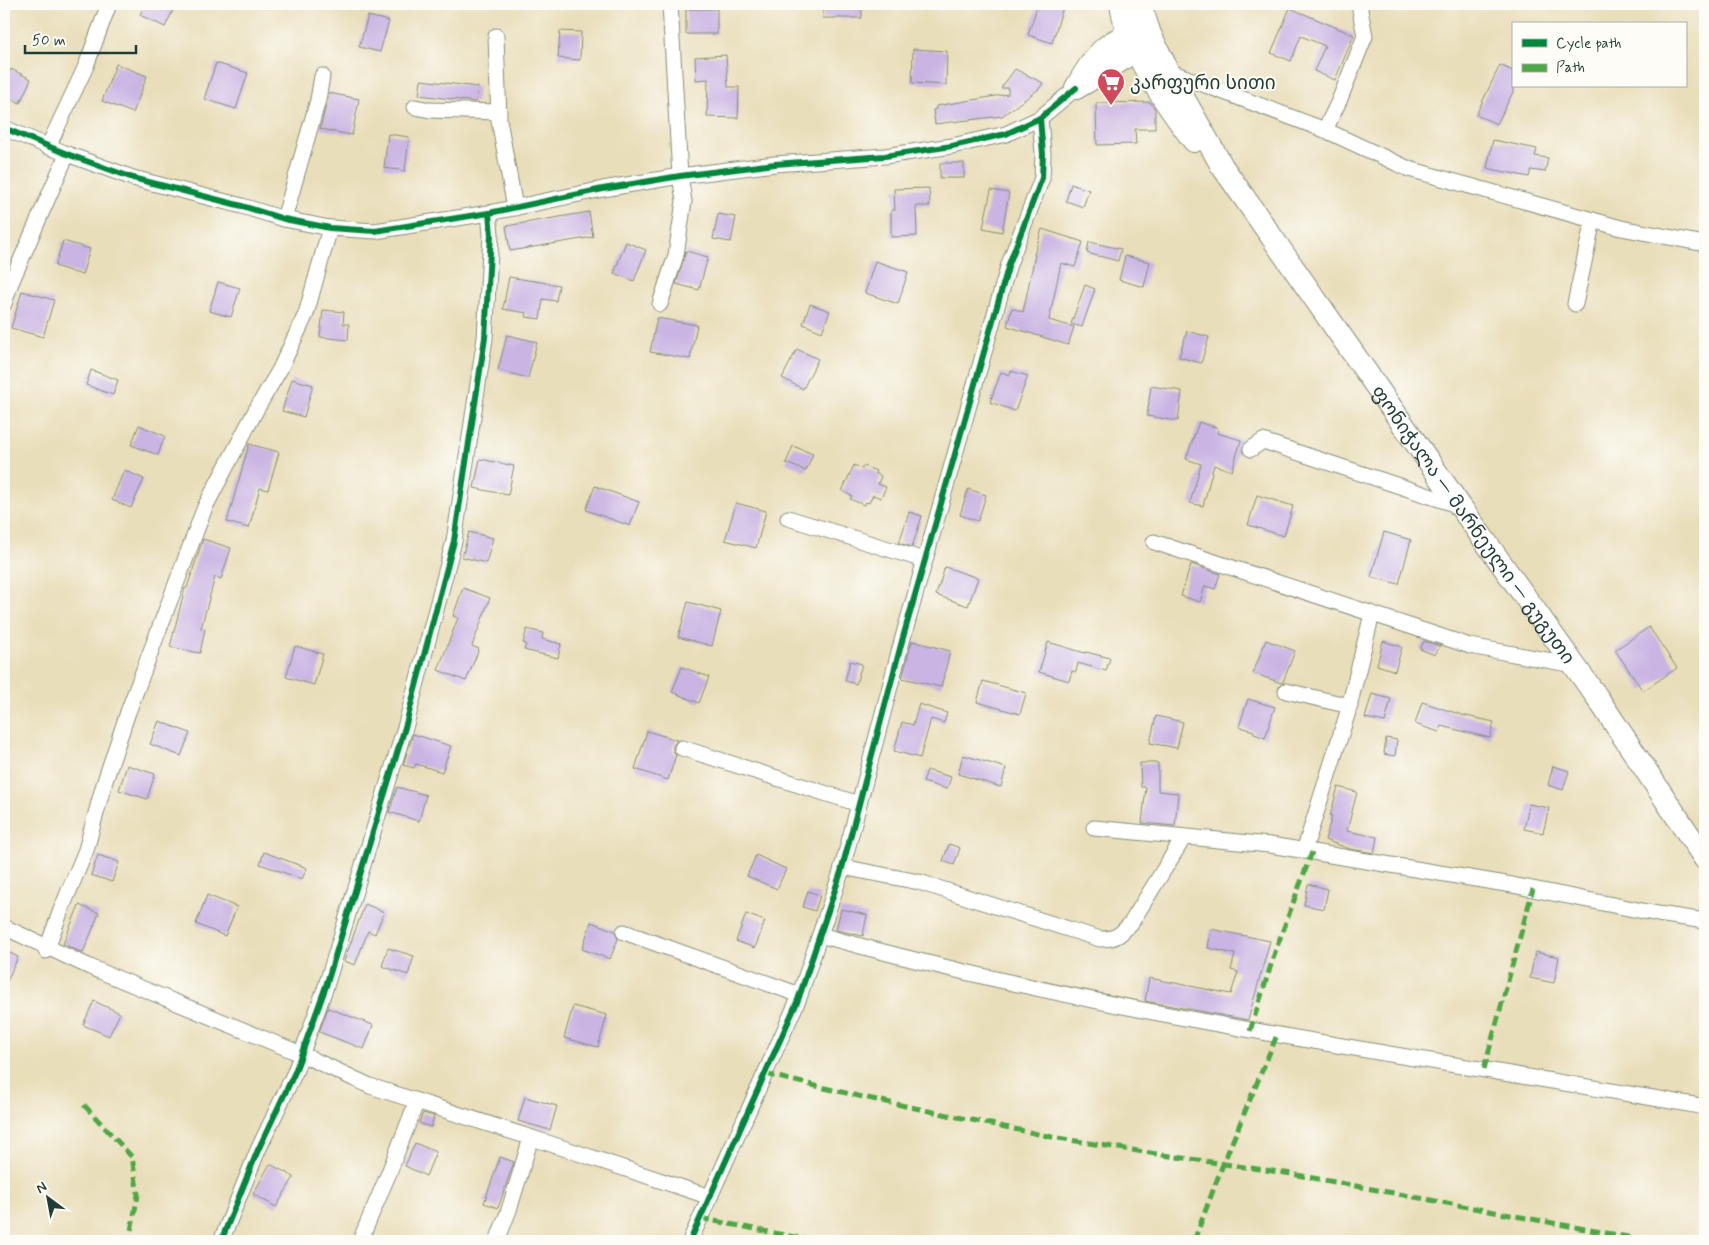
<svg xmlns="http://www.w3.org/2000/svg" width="1709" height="1245" font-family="Mynerve,'Noto Sans Georgian',sans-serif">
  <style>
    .building { fill: #c9b4e3 }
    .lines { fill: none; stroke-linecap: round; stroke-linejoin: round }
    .minor-casing { stroke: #848e77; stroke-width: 17 }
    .highway-casing { stroke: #848e77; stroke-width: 24 }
    .minor { stroke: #fff; stroke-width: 15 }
    .highway { stroke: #fff; stroke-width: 22 }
    .quiet { stroke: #4fa644; stroke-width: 5; stroke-dasharray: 10 5; stroke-linecap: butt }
    .cycleway-casing { stroke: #fdfcf7; stroke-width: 9 }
    .cycleway { stroke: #00873e; stroke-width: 6 }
    .labels { text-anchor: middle; stroke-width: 4; stroke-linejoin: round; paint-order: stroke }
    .poi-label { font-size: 19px; fill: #1f3d34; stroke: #fdfcf7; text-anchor: start }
    .street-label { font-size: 19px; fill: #1f3d34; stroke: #fdfcf7 }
  </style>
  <rect width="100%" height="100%" fill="#fdfcf7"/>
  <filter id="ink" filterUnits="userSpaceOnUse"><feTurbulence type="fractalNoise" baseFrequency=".02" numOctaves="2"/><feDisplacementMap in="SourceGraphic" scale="10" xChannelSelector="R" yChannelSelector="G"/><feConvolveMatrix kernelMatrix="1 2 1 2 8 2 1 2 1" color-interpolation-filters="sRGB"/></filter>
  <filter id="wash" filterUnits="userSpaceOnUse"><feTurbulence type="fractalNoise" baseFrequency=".0096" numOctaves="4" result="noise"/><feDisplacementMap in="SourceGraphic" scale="20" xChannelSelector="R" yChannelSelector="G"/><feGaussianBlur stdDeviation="1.12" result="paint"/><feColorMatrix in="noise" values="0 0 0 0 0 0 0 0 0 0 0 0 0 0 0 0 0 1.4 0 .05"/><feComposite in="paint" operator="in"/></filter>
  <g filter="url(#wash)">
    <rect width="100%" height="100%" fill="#e9deba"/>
    <g id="blocks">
      <g class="building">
        <polygon points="145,4 176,4 165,27 140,15"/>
        <polygon points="824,4 862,5 862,18 823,18"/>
        <polygon points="1038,4 1064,4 1052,43 1028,35"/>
        <polygon points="1290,8 1354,35 1335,80 1314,71 1325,46 1301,36 1291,61 1271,53"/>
        <rect x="686" y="9" width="31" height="25"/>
        <polygon points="368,16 389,21 380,52 359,47"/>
        <polygon points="560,31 581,32 580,60 558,58"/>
        <polygon points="913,49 947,51 946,85 912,83"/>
        <polygon points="726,55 728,87 739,87 738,118 707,117 708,79 696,80 695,57"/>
        <polygon points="216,63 248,73 236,109 204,99"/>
        <polygon points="116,64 147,76 133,113 102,101"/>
        <polygon points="1500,65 1513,71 1513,92 1497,124 1476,115"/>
        <polygon points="11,69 31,79 20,103 4,95 4,84"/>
        <polygon points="1015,69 1043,83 1039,89 1002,116 935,124 933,110 936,109 936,106 1008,94 1008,88 1001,88"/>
        <polygon points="421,80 478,87 476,102 419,95"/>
        <polygon points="329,93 359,99 352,135 320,129"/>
        <polygon points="1150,102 1155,109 1155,129 1135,129 1136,144 1097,145 1096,103"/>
        <polygon points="388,134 409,137 405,171 384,168"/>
        <polygon points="1493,140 1537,149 1535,156 1548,158 1545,172 1531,170 1529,177 1487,168"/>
        <rect x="940" y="163" width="24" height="15"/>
        <polygon points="1071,184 1089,190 1083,207 1066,201"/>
        <polygon points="929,188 930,206 916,206 917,236 891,237 891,210 895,210 894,189"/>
        <polygon points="991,190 1009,193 1002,232 983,228"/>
        <polygon points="589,212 593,237 510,251 506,226"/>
        <polygon points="718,214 736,217 731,242 713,239"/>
        <polygon points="1042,229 1083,242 1075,267 1061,263 1049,320 1074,327 1068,345 1007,326 1012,308 1023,312 1035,255 1034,255"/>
        <polygon points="63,241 90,249 82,275 55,266"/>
        <polygon points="626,242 646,250 634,281 614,273"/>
        <polygon points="1089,242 1121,249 1118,261 1087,253"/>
        <polygon points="686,251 708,257 699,290 676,284"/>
        <polygon points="1125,256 1150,262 1144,287 1119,280"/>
        <polygon points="875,261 908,272 898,304 865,293"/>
        <polygon points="509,277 559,285 556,301 543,299 540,319 526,317 527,313 503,309"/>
        <polygon points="218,282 240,288 231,317 209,311"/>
        <polygon points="1085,285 1095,289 1082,327 1071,324"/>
        <polygon points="22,291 54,300 43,337 11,328"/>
        <polygon points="810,304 830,311 822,332 803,324"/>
        <polygon points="323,310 344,312 343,324 349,324 348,340 320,337"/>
        <polygon points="657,318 697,325 690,359 650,352"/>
        <polygon points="1187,331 1209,337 1201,363 1179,357"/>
        <polygon points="507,335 537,342 528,378 498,370"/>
        <polygon points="797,349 818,359 803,389 782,378"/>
        <polygon points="91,370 118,380 113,395 86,385"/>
        <polygon points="1011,371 1028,376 1015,411 990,402 1001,372 1010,375"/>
        <polygon points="292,379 313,385 304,417 282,411"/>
        <polygon points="1151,386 1182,391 1178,421 1147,416"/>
        <polygon points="1199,422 1218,428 1217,433 1241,440 1232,471 1214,465 1203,506 1190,503 1201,464 1186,459"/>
        <polygon points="139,425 165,436 158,455 131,445"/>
        <polygon points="249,444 279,452 268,490 260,488 249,528 227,522"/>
        <polygon points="793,446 813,454 806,471 786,463"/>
        <polygon points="480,459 514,466 508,495 474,488"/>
        <polygon points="854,465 862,469 864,466 876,471 875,473 881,476 878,484 886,487 881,498 873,495 869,503 866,502 864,505 850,499 852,496 842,491"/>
        <polygon points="124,470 144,479 131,508 112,500"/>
        <polygon points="595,486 639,502 630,526 586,510"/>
        <polygon points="968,489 986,495 978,521 960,515"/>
        <polygon points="1257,495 1293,506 1284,536 1248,525"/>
        <polygon points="736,503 766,511 756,548 725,540"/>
        <polygon points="909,512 922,516 912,547 899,543"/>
        <polygon points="469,532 493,538 486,563 462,557"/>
        <polygon points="1384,532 1411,540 1399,584 1371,577"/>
        <polygon points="203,539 231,548 221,579 215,577 201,628 205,629 200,653 170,647 185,588 187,588"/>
        <polygon points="1191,564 1220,574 1215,589 1205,586 1200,602 1181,596"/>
        <polygon points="945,567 978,578 968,606 936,595"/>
        <polygon points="463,588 490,598 472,646 479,649 466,681 438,670 458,618 453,616"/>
        <polygon points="688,602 721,611 712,646 678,637"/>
        <polygon points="1649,627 1677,668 1643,691 1615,650"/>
        <polygon points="527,629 543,633 542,639 561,644 558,658 524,650 526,644 523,643"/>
        <polygon points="1266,640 1295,651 1283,682 1281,683 1253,673"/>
        <polygon points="912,641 950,651 941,687 902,678"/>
        <polygon points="1383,641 1402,647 1395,671 1377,665"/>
        <polygon points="1424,641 1440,646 1435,655 1420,649"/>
        <polygon points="1048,642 1085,653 1086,652 1110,658 1106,671 1078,663 1076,672 1072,671 1069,681 1039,672"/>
        <polygon points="295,646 323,654 314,685 286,677"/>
        <polygon points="850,661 862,664 856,684 845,681"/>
        <polygon points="682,667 709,677 699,703 672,692"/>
        <polygon points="983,681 1026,693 1020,714 977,702"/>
        <polygon points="1372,694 1391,699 1385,722 1365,718"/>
        <polygon points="1248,699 1275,707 1265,738 1254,734 1254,731 1239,727"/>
        <polygon points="1422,702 1462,715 1494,722 1490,738 1441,726 1439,732 1415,724"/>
        <polygon points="919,704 947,713 944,723 931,719 920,758 894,751 902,722 913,725"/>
        <polygon points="1156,716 1183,722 1177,748 1150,743"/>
        <polygon points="159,721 190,733 181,756 150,744"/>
        <polygon points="647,731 677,740 673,746 673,750 676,755 668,780 635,769"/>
        <polygon points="413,734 451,746 442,772 416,764 414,768 403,765"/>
        <polygon points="1386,738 1397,740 1395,756 1384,754"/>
        <polygon points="963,755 1006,768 1001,787 958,774"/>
        <polygon points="1140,763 1158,763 1158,791 1178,793 1175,826 1142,823 1146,787 1141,787"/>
        <polygon points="127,765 155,774 147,799 119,790"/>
        <polygon points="1553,766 1569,771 1563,790 1548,785"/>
        <polygon points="927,770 951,777 947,789 923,782"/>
        <polygon points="397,787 426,795 419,821 389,812"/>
        <polygon points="1338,787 1357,792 1347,831 1377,837 1374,853 1350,849 1325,840 1332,816 1330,816"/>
        <polygon points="1529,804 1549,808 1543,833 1524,829"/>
        <polygon points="949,844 960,848 954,865 943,861"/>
        <polygon points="264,852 307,868 302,879 260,864"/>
        <polygon points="98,855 119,862 112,882 91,875"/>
        <polygon points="756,855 786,869 777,889 747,876"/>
        <polygon points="1308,884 1328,889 1324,909 1304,905"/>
        <polygon points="808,891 820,895 815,911 803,907"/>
        <polygon points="207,895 237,907 225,936 196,924"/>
        <polygon points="365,904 384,912 375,934 368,931 355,965 344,961"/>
        <polygon points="79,905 99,913 83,953 63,944"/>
        <polygon points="841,909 867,915 863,936 836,930"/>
        <polygon points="746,914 765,921 755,948 736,941"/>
        <polygon points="591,922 615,931 618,939 610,959 582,949"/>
        <polygon points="1211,929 1270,941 1248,1020 1145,1001 1149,978 1231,994 1238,972 1231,970 1235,954 1208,948"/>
        <polygon points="388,948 414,956 408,975 382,966"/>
        <polygon points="4,950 18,957 4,988"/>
        <polygon points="1535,952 1559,957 1554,983 1530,978"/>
        <polygon points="94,1001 120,1013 109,1036 83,1025"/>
        <polygon points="573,1006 607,1015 598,1047 564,1038"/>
        <polygon points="328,1008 373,1025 364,1049 319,1032"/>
        <polygon points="525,1097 557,1106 550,1130 518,1121"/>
        <polygon points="423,1113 434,1116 431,1127 419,1123"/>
        <polygon points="415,1143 436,1152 426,1176 405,1166"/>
        <polygon points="500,1157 514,1162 498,1208 484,1203"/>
        <polygon points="270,1164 294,1177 276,1207 253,1194"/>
      </g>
    </g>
  </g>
  <g filter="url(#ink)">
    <use href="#blocks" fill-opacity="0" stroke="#848e77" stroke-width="1"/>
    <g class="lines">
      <g class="minor-casing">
        <g id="minor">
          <polyline points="496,36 499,120 515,208"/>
          <polyline points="1168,71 1325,130 1409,169 1621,228 1705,244"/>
          <polyline points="415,107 430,110 499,112"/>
          <polyline points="4,128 67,154 133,178 242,206 284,219 330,228 375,231 489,213 603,189 680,176 775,164 885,156 952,146 1006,134 1040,118 1076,88"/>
          <polyline points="1325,130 1339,101 1365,36 1360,10 1360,4"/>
          <polyline points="48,147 86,66 109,4"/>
          <polyline points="284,219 318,100 322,76"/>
          <polyline points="4,304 10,285 67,154"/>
          <polyline points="660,304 676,255 684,201 680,176 670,4"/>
          <polyline points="1575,304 1593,220"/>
          <polyline points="1251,449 1263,441 1460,506"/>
          <polyline points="788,518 924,560"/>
          <polyline points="1154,542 1470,646 1574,665"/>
          <polyline points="1286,691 1350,706"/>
          <polyline points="682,748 859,804"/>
          <polyline points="1094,828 1270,845 1512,885 1658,914 1705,921"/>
          <polyline points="1304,851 1347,715 1372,614"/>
          <path d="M842 867 919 882 1100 939C1117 939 1120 935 1131 923L1184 837"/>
          <polyline points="4,927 90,967 301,1054 370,1086 551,1144 710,1197"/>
          <polyline points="624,932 800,995"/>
          <path d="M820 935C1110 1016 1409 1055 1705 1107"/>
          <polyline points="46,951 61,910 86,850 104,784 128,712 205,507 256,410 280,369 306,314 330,228"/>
          <polyline points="221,1241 258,1150 295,1072 326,986 406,724 454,541 485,338 491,235 489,213"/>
          <polyline points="360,1241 388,1175 417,1101"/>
          <polyline points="497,1241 509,1210 531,1138"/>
          <polyline points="690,1241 798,1000 841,872 902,641 1009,264 1042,178 1043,154 1040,118"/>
        </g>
      </g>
      <g class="highway-casing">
        <g id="highway">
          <path d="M1121 4C1127 48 1167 106 1194 141"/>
          <path id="s1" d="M1140 4 1150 34 1168 71 1222 166 1460 506 1597 697 1705 859"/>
          <path d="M1076 88C1091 60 1109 33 1144 34"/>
          <path d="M1076 88C1101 74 1126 59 1146 39"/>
        </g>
      </g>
      <use href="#minor" class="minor"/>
      <use href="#highway" class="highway"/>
      <g class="quiet">
        <polyline points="1250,1031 1276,949 1312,852"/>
        <polyline points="1484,1069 1533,889"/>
        <polyline points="765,1074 863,1097 1052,1137 1150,1153 1292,1174 1649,1241"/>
        <polyline points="84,1105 132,1157 138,1195 129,1241"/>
        <polyline points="700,1218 814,1241"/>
        <polyline points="1194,1241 1223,1164 1277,1035"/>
      </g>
      <g class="cycleway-casing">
        <g id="cycleway">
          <polyline points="4,128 67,154 133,178 242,206 284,219 330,228 375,231 489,213 603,189 680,176 775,164 885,156 952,146 1006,134 1040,118 1076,88"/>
          <polyline points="221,1241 258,1150 295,1072 326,986 406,724 454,541 485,338 491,235 489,213"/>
          <polyline points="690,1241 798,1000 841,872 902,641 1009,264 1042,178 1043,154 1040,118"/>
        </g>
      </g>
      <use href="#cycleway" class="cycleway"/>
    </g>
  </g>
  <defs>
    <g id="supermarket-pin" transform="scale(1.4375)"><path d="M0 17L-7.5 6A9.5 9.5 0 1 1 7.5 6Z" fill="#d1495b" stroke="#fdfcf7"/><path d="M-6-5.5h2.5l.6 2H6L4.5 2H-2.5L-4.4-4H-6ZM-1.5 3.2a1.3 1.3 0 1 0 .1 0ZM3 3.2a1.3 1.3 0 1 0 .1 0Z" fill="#fff"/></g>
  </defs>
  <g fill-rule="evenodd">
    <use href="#supermarket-pin" x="1111" y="82"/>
  </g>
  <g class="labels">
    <g class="poi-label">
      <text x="1130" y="89">კარფური სითი</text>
    </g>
    <g class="street-label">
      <text dy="7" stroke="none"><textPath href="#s1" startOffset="620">ფონიჭალა — მარნეული — გუგუთი</textPath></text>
    </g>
  </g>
  <rect width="1709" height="1245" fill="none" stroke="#fdfcf7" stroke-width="20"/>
  <rect x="1512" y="22" width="175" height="65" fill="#fdfcf7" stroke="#a4b0a9"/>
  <rect x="1522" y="39" width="25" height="8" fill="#00873e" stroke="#a4b0a9"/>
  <text x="1556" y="48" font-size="15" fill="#1f3d34">Cycle path</text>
  <rect x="1522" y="64" width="25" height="8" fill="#4fa644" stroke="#a4b0a9"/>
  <text x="1556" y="72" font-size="15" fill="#1f3d34">Path</text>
  <g transform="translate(48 1198) rotate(328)" stroke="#fdfcf7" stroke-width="4" paint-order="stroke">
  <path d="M0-4L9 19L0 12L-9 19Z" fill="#1f3d34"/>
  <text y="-8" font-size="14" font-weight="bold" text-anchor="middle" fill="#1f3d34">N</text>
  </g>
  <path d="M25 45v8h111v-8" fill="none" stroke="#1f3d34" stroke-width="2.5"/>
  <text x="32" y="45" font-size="15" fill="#1f3d34" stroke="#fdfcf7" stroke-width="4" paint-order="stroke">50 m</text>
</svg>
